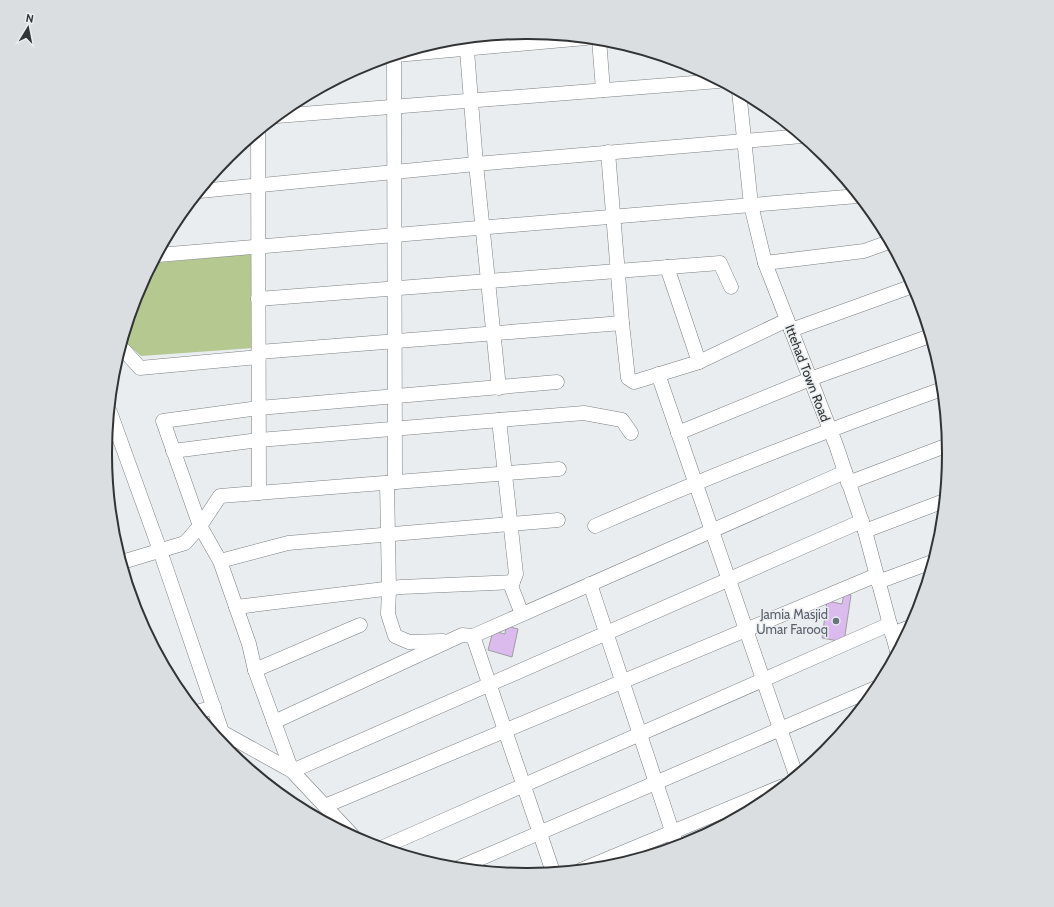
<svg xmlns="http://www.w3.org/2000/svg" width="1054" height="907" font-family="Cabin,sans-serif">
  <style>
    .green { fill: #b4c890 }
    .building { fill: #dbbaee; stroke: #9f9da1 }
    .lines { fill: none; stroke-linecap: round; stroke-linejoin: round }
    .minor-casing { stroke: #7c8083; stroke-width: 15 }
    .minor { stroke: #fff; stroke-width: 14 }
    .worship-dot { fill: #6b7280; stroke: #e9edf0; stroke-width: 1.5 }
    .labels { text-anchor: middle; stroke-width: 3; stroke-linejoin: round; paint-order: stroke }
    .street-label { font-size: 13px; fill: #313334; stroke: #e9edf0 }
    .worship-label { font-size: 13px; fill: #5b616d; stroke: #e9edf0; text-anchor: end }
    .rim { fill: none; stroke: #313334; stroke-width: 2 }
  </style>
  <rect width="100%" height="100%" fill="#e9edf0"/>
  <path class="green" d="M253 254V348L141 356 126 343C125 315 140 287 153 263Z"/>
  <g class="building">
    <polygon points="844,594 851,595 844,642 822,638 827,601 842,604"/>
    <polygon points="506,626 518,629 512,657 488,650 493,631 505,634"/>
  </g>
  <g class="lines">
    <g class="minor-casing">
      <g id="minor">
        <polyline points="466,38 476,164 499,388"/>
        <polyline points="599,39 603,90"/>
        <polyline points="396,55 586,38"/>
        <polyline points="394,56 395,482"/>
        <polyline points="739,91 751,205 765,263 836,445 865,531 897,651"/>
        <polyline points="277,116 719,81"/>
        <polyline points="258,132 259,493"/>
        <polyline points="608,152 622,323"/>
        <polyline points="200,191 476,164 802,136"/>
        <polyline points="158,255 858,196"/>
        <polyline points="765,263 864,251 889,242"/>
        <polyline points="667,267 699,362"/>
        <polyline points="258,299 720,263 731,287"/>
        <polyline points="791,330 913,286"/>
        <polyline points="121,347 140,368 259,357"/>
        <polyline points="259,352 622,323 628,378 634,382 699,362 787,320"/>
        <polyline points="658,374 796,775"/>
        <polyline points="557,382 259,408 163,421 200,526 220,561 249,644 255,670 292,771 862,521"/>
        <polyline points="110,412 157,542 222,732 292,771 353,836"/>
        <polyline points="499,420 516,574 511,586 522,614"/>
        <polyline points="678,433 810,379 930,336"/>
        <polyline points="173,451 259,440 584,413 622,420 631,433"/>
        <polyline points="387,483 389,589 388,614 395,636 409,642 443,641"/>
        <polyline points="848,483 948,445"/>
        <path d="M595 526C709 476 825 431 942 389"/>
        <polyline points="865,531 944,501"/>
        <polyline points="220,561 288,543 558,520"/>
        <polyline points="122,562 185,543 200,526 220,496 559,469"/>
        <polyline points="878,582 932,562"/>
        <polyline points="590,584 677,846"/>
        <polyline points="236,607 401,587 513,582"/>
        <polyline points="892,634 910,627"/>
        <polyline points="473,636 553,872"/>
        <polyline points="255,670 360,625"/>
        <polyline points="197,712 214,707"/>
        <polyline points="274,722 462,635 473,636 845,472"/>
        <polyline points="218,733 222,732 229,752"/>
        <polyline points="325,806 877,575"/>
        <polyline points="381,848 890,624"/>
        <polyline points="458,868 878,687"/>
        <polyline points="581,870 783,786"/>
      </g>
    </g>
    <use href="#minor" class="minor"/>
  </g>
  <circle class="worship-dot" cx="836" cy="621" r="4"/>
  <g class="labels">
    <g class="street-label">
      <text transform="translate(808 373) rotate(69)" y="5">Ittehad Town Road</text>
    </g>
    <g class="worship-label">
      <text x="828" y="619">Jamia Masjid<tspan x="828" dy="15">Umar Farooq</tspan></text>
    </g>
  </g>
  <path d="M0 0H1054V907H0ZM526 39H528A414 414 0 0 1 942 453V454A414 414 0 0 1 528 868H526A414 414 0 0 1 112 454V453A414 414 0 0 1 526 39Z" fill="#dadee1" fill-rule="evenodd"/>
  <path class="rim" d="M526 39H528A414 414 0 0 1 942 453V454A414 414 0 0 1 528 868H526A414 414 0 0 1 112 454V453A414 414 0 0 1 526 39Z"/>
  <g transform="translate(28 28) rotate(10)" stroke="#e9edf0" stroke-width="3" paint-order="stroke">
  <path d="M0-3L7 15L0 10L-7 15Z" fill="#313334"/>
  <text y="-6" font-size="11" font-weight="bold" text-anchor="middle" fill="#313334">N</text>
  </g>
</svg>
